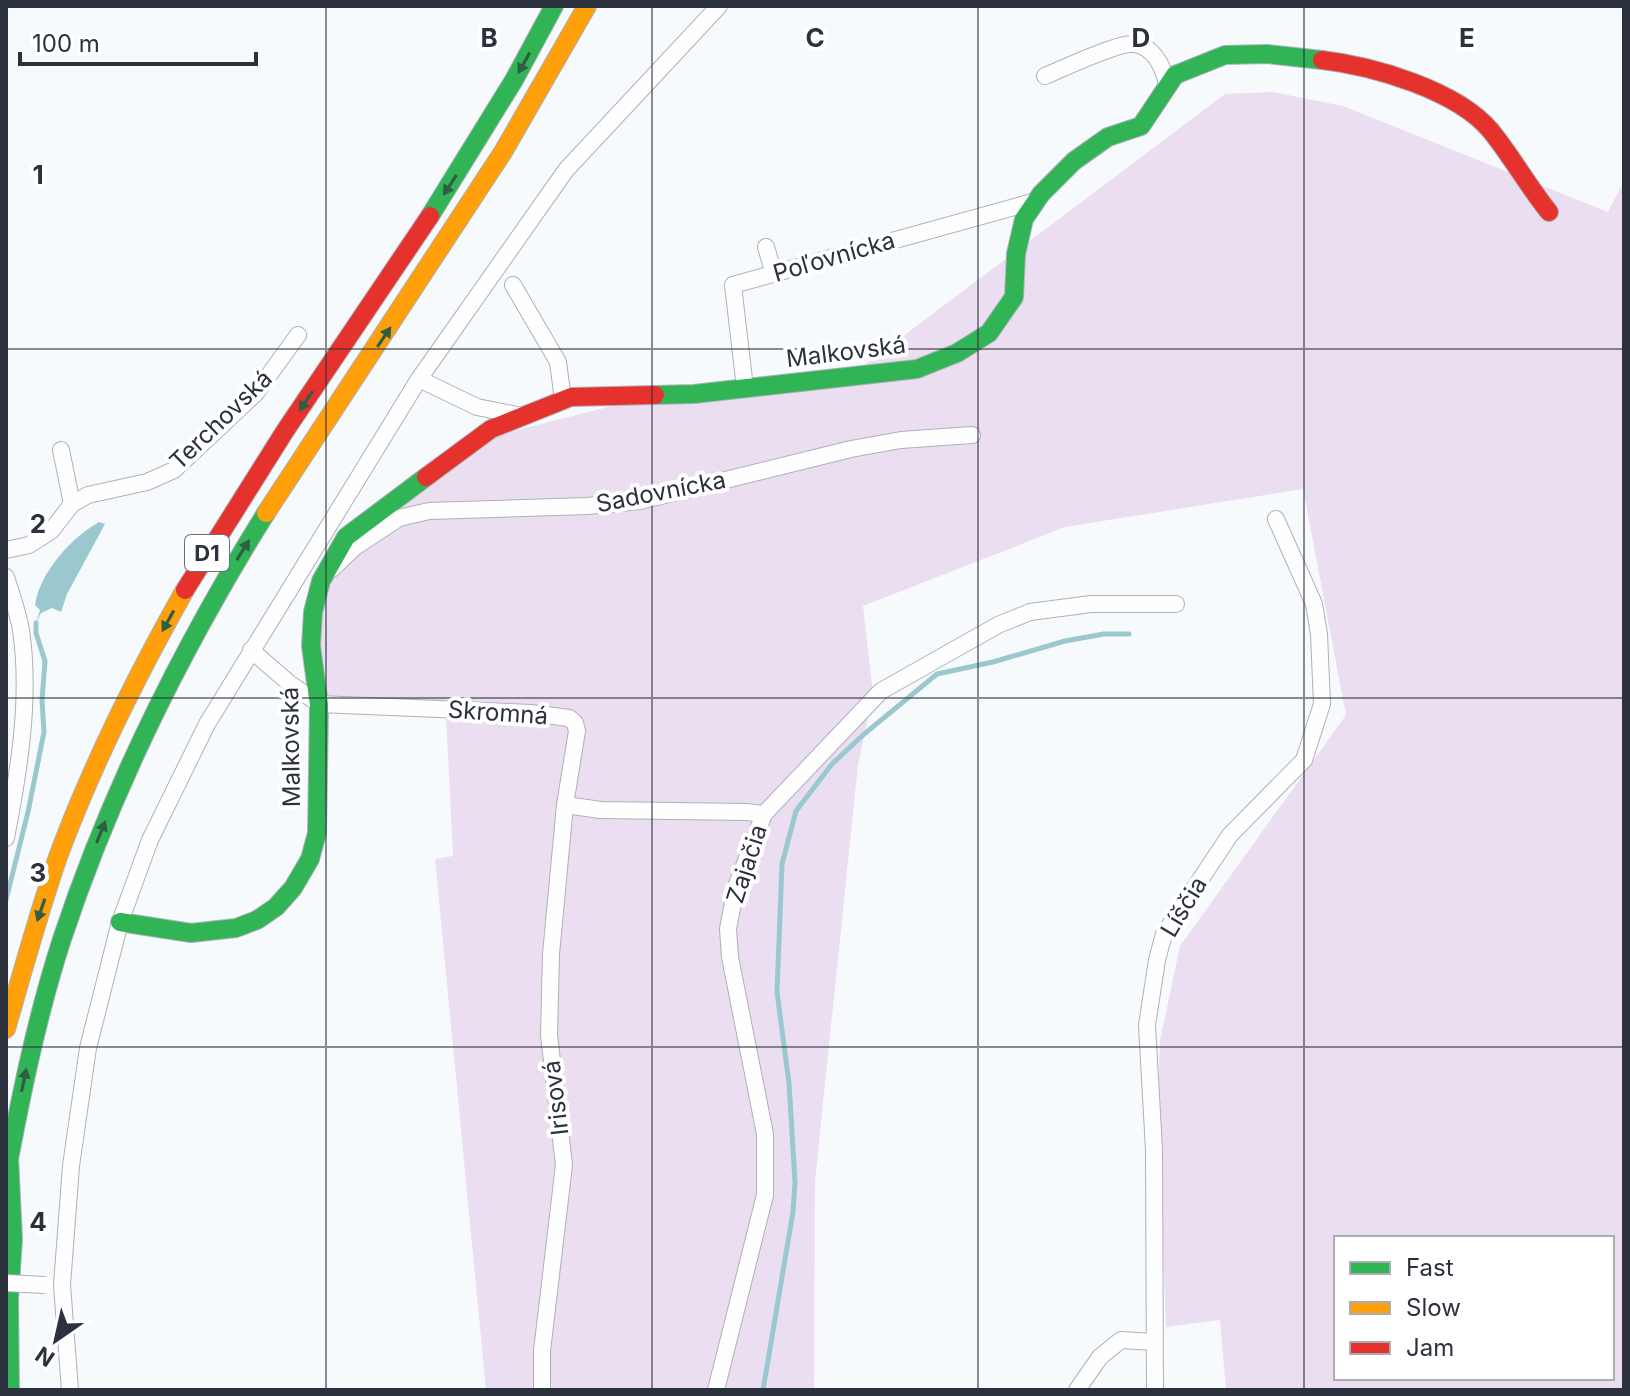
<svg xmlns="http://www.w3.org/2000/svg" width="1630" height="1396" font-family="Inter,sans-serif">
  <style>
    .green { fill: #ebdef1; fill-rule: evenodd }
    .water { fill: #9bc8cf }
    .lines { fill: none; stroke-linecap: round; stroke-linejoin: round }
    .stream { stroke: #9bc8cf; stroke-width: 5 }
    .street-casing { stroke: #adb1b8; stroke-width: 18 }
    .fast-casing { stroke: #adb1b8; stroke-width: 20 }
    .slow-casing { stroke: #adb1b8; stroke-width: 20 }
    .jam-casing { stroke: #adb1b8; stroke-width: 20 }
    .street { stroke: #fefeff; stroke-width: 16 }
    .fast { stroke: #30b455; stroke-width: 18 }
    .slow { stroke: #ff9f0a; stroke-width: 18 }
    .jam { stroke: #e5322d; stroke-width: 18 }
    .street-bridge-casing { stroke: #adb1b8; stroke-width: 18; stroke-linecap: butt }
    .street-bridge { stroke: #fefeff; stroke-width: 16 }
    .oneway { fill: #2d5f45 }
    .grid { fill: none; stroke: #2b313d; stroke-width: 2; stroke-opacity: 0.55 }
    .labels { text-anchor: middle; stroke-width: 8; stroke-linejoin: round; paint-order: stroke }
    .shield { fill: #fff; stroke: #6b6f77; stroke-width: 2 }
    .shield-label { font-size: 22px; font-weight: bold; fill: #2b313d }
    .street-label { font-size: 24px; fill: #2b313d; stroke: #fff }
    .grid-label { font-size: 26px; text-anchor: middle; font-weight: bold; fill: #2b313d; stroke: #fff; stroke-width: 8; stroke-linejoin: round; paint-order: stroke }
  </style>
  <rect width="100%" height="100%" fill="#f7fafd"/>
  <path class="green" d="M1273 92 1343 106 1608 212 1624 181V1390H1226L1220 1320 1166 1327 1158 1100 1160 1041 1180 946 1346 715 1303 489 1065 527 863 606 873 694 858 765 815 1181 814 1390H486L435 859 453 856 446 715 344 709 325 714 311 638 340 549 489 437 620 404 838 385 1225 94ZM1336 1238H1612V1378H1336Z"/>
  <path class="water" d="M99 522 105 524 67 594 61 612 52 608 41 613 36 623 40 610 35 605C40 572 71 538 99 522Z"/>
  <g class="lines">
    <g class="stream">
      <polyline points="6,900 28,812 44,732 42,700 45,661 36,633 36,623"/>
      <polyline points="763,1390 793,1212 795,1182 789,1083 777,992 782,864 796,811 832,764 863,735 937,674 993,662 1065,641 1104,634 1129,634"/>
    </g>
    <g class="street-casing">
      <g id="street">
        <path d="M1045 76C1062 69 1119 42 1134 44 1154 46 1164 68 1167 85"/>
        <polyline points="766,247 774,274"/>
        <polyline points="513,285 558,362 563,400"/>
        <polyline points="419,379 477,407 522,416"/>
        <polyline points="745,388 733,285 1036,201"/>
        <polyline points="61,450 72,504"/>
        <polyline points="6,550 29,545 51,531 72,504 88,495 147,482 174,470 256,393 298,335"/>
        <polyline points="332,569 355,547 399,518 429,511 587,506 640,501 851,449 901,440 972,435"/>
        <path d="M6 577C11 594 18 612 21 630 31 698 19 771 6 838"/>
        <polyline points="251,650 289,683 319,704 531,713 569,718 575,723 577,731 565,805 601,810 747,812 764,814"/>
        <polyline points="70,1390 62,1285 71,1166 88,1048 120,922 150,840 207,724 419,379 566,170 719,6"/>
        <polyline points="542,1390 542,1351 564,1165 549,1035 551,954 565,805"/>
        <polyline points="716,1390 765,1195 765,1134 730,957 728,929 736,887 764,814 881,691 998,625 1030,612 1091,604 1176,604"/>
        <polyline points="1077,1390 1100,1357 1121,1340 1153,1342"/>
        <polyline points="1155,1390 1154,1150 1147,1025 1157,960 1164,934 1230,835 1304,760 1322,704 1319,634 1314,604 1276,519"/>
      </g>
    </g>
    <g class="fast-casing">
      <g id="fast">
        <polyline points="430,216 514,80 554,6"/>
        <polyline points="655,395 694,394 917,369 957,353 989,333 1014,297 1016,254 1024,219 1041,194 1074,161 1108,137 1141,126 1175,75 1225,55 1267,54 1322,60"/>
        <polyline points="120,922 191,933 236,928 257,920 276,907 293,888 310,859 317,833 319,705 311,646 313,612 321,581 346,537 426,477"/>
        <polyline points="9,1157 13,1239 9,1299 10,1390"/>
        <path d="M6 1175C21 1095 37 1016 62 939 112 788 182 648 266 513"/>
      </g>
    </g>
    <g class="slow-casing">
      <g id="slow">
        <polyline points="266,513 503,152 587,6"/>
        <path d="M6 1029C23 970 39 911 59 854 93 763 137 675 185 590"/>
      </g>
    </g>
    <g class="jam-casing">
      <g id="jam">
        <path d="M1322 60C1373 66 1457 90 1491 131 1512 157 1528 186 1549 212"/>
        <polyline points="426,477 491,429 571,397 655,395"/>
        <polyline points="185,590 285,431 430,216"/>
      </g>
    </g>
    <use href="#street" class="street"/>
    <use href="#fast" class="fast"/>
    <use href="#slow" class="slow"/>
    <use href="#jam" class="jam"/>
    <g class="street-bridge-casing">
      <polyline id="street-bridge" points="6,1283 45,1285"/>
    </g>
    <use href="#street-bridge" class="street-bridge"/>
  </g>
  <defs><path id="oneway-solid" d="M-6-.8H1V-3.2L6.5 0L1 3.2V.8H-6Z" transform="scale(2)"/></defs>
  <g class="oneway">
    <use href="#oneway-solid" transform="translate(524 63) rotate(119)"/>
    <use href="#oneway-solid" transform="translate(450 185) rotate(123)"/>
    <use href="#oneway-solid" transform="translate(384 337) rotate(-56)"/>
    <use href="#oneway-solid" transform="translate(306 401) rotate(124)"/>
    <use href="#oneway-solid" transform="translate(243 550) rotate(-58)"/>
    <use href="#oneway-solid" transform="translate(168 621) rotate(119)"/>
    <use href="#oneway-solid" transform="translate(101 832) rotate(-68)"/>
    <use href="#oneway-solid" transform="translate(41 910) rotate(109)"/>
    <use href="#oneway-solid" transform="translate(24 1080) rotate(-78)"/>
  </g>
  <path class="grid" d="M326 6V1390M652 6V1390M978 6V1390M1304 6V1390M6 349H1624M6 698H1624M6 1047H1624"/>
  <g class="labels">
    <rect class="shield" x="185" y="535" width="44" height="36" rx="6"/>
    <g class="shield-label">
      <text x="207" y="561">D1</text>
    </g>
    <g class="street-label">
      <text transform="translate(834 257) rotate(-16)" y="8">Poľovnícka</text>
      <text transform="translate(846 352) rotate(-7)" y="8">Malkovská</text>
      <text transform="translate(221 420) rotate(-44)" y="8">Terchovská</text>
      <text transform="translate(661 492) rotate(-11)" y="8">Sadovnícka</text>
      <text transform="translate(498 713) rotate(4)" y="8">Skromná</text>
      <text transform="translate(291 747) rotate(-91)" y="8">Malkovská</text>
      <text transform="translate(747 864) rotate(-72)" y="8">Zajačia</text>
      <text transform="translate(1184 907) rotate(-59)" y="8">Líščia</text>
      <text transform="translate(556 1098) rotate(-97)" y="8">Irisová</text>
    </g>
  </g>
  <g class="grid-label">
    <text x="489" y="47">B</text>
    <text x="815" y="47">C</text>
    <text x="1141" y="47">D</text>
    <text x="1467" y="47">E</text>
    <text x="38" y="184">1</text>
    <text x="38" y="533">2</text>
    <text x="38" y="882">3</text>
    <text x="38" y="1231">4</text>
  </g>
  <rect width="1630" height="1396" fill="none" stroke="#2b313d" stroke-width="16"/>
  <rect x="1334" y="1236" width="280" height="144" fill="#ffffff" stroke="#aaadb1" stroke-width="2"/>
  <rect x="1350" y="1262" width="40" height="12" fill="#30b455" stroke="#aaadb1" stroke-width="2"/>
  <text x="1406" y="1276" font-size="24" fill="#2b313d">Fast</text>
  <rect x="1350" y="1302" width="40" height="12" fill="#ff9f0a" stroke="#aaadb1" stroke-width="2"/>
  <text x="1406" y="1316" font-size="24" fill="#2b313d">Slow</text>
  <rect x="1350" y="1342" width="40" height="12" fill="#e5322d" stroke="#aaadb1" stroke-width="2"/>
  <text x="1406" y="1356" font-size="24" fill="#2b313d">Jam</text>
  <g transform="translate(56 1340) rotate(214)" stroke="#ffffff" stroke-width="6" paint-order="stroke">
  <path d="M0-6L14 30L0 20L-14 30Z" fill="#2b313d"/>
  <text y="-12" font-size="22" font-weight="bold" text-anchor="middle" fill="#2b313d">N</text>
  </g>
  <path d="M20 52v12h236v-12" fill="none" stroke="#2b313d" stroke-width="4"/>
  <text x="32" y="52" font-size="24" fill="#2b313d" stroke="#ffffff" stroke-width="6" paint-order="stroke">100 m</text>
</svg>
